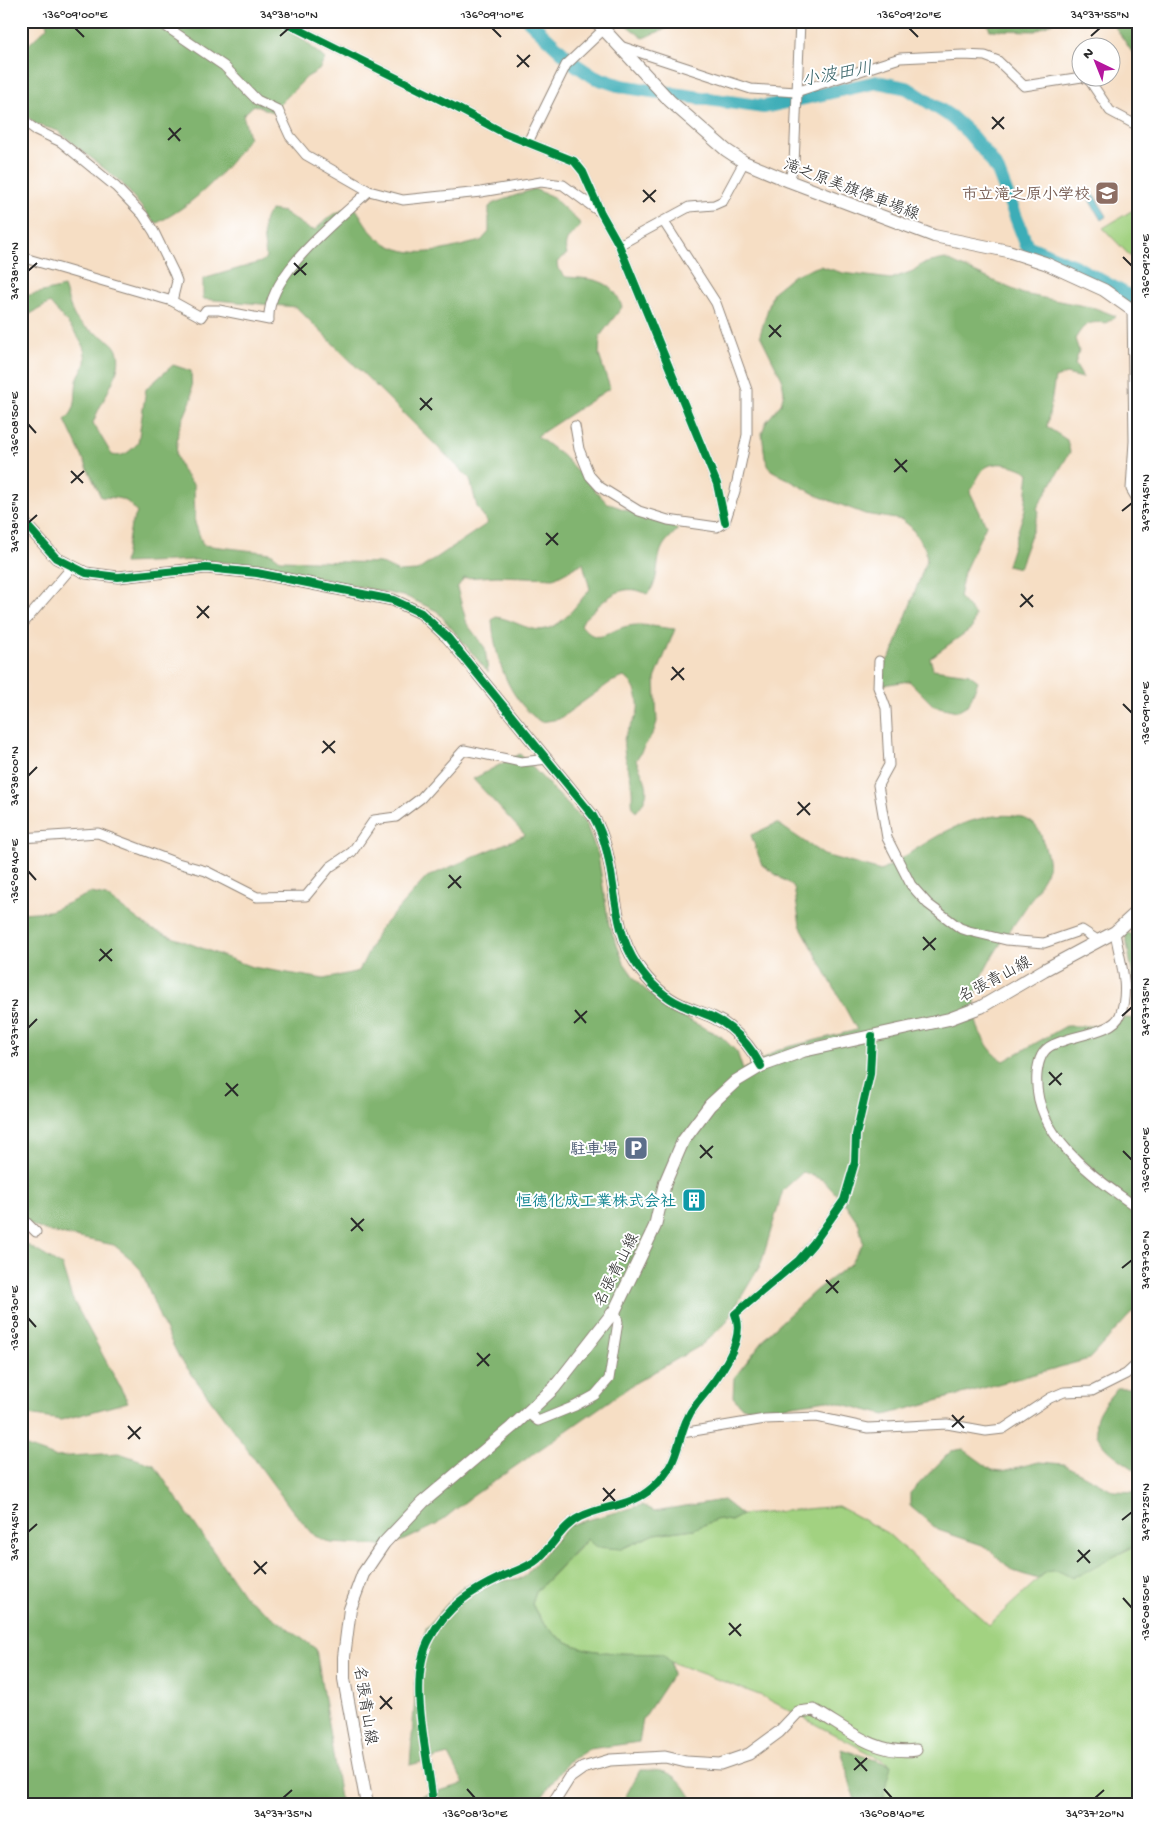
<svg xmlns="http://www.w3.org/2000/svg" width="1159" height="1826" font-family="'Gochi Hand','Klee One',sans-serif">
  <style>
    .green { fill: #a2d281; stroke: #667e56 }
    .forest { fill: #81b46f; stroke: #56704d }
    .water { fill: #3dadb7; stroke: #346c71 }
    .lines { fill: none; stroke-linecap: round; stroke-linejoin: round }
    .river { stroke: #3dadb7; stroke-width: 14 }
    .minor-casing { stroke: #908478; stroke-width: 11 }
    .tertiary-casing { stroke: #908478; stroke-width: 13 }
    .secondary-casing { stroke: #908478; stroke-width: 14 }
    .minor { stroke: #fff; stroke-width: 9 }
    .tertiary { stroke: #fff; stroke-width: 11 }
    .secondary { stroke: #fff; stroke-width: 12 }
    .cycleway-casing { stroke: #fff; stroke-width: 11 }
    .cycleway { stroke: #00873e; stroke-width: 8 }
    .ticks { fill: none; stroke: #2b2b2b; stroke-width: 2 }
    .labels { text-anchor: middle; stroke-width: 4; stroke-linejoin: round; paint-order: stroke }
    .street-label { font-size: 16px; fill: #2b2b2b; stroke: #fff }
    .education-label { font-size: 16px; font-weight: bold; fill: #785e54; stroke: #fff; text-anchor: end }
    .service-label { font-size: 16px; font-weight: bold; fill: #4e5e75; stroke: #fff; text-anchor: end }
    .culture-label { font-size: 16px; font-weight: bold; fill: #0d838f; stroke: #fff; text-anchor: end }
    .water-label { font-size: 18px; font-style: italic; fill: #325f63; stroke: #fff }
    .neatline { fill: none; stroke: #2b2b2b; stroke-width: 2 }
    .ticks-label { font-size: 12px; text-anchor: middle; fill: #2b2b2b }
  </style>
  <rect width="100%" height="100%" fill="#fff"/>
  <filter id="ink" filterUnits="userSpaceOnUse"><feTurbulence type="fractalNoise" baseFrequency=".02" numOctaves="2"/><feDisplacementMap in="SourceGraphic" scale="10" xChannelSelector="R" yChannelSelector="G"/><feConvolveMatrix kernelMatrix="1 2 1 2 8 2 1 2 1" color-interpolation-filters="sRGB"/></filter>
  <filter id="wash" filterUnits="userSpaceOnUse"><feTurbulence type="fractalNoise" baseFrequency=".0096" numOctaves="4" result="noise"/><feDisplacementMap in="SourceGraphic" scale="20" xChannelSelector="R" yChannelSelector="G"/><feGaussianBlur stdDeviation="1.12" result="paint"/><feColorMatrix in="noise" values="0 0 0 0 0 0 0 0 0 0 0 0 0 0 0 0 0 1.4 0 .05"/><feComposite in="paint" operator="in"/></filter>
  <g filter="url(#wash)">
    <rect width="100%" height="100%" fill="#f6dec4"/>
    <g class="green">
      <polygon points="1138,207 1138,264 1103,228"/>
      <path d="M838 1506 887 1533 989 1625 1047 1571 1059 1570 1070 1577 1129 1549 1138 1543V1805H881L890 1764 762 1696 671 1662 662 1654C609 1652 559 1660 532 1604L536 1592 588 1539 621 1549 655 1534 694 1529 718 1519 731 1521 742 1515Z"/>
    </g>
    <g class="forest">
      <path d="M47 21H275L298 35 325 59 319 70 307 77 272 112 254 105 243 115 249 137C226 172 195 204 157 223L152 220 122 183 58 131 35 124 21 110V52L47 27Z"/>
      <polygon points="621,21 685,21 643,38"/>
      <polygon points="986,21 1055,21 1035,31 990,30"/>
      <polygon points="1111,21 1138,21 1138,61"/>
      <path d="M534 189 551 196 579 222 580 227C571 234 562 241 567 254L557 262 558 269 566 277C592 279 613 278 622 307L600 336 599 355 610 388 537 436 563 456 607 503 678 529C673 535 665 541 662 548 655 563 660 583 647 594 620 580 603 602 584 619L581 625C599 648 607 630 628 626 642 623 661 628 675 629L655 679 657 722 654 731 636 760C646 783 654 791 636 812 630 805 633 798 632 790 632 773 622 756 624 739 626 731 634 723 637 714 641 702 635 682 624 677L611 682 559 719 541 722C508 700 495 658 492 620L496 617C510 619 520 626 533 629 558 635 575 606 590 589L583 563 554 578 497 576 464 578 457 588 467 624 485 648 488 672 437 611 407 597 260 565 195 560 124 563 131 525 137 513C127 497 119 498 101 497L65 420C79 408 74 396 77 381 78 374 84 369 85 363 89 341 62 319 50 303L21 319V297L64 287C68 297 71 313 77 320 91 337 124 336 118 366 113 387 100 403 93 423L112 455C124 458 130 451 138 443L146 389 173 365 191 371 192 398 178 431 176 455 183 472 194 485 195 523 203 545 271 553 280 560 380 563 399 572 417 571 488 523 477 507 470 479 296 307 203 299V279L261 262 266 258C265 243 258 221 271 210L284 212 309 229 315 230 329 217 353 205C362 216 367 230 379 239 412 263 445 249 481 241L489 232V207L494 203Z"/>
      <path d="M945 259 1023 294 1095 308 1116 316 1106 323C1088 321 1084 324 1075 339L1079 351 1075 364 1083 378 1066 374 1055 378 1047 427 1067 440 1070 452 1037 508 1039 512 1019 568 1007 565 1025 509 1029 473C1017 465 992 458 982 471 977 477 974 486 970 492L986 525 964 572 959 597 975 615 972 628 930 658 933 669 969 674 978 681 969 704 957 711 934 706 909 681 882 685 879 672 893 652 927 559 925 548 911 527 902 520 865 514 818 496 771 470 765 458 762 433 766 422 781 404 784 392 782 379 760 335 773 292 794 275 820 266 843 273 891 279 913 271 922 264Z"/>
      <path d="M520 754 586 824 598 855 609 925 624 963 638 983 667 1009 722 1037 737 1052 743 1070 780 1049 857 1030 800 925 794 887 762 865 751 835 777 823 824 855 881 871C905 857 935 835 960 825 983 816 1030 805 1041 835 1044 845 1050 858 1048 868 1046 874 1042 880 1039 885 1018 929 953 985 982 1036 988 1047 993 1054 1004 1061L1066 1026H1111L1126 1018 1138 1019V1306L1089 1359 885 1415 827 1400 759 1410 742 1407 733 1397 734 1378 769 1333 816 1290 850 1264 863 1243 859 1224 846 1205 823 1180 803 1172 783 1190 761 1264 725 1324 700 1346 635 1383 470 1498 436 1525 405 1540 383 1546 331 1543 315 1536 292 1510 179 1357 162 1323 141 1270 130 1258 114 1245 46 1231 21 1221V913L50 911 91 893 106 896 151 929 252 967 324 979 359 971 379 930 427 877 525 835 473 779Z"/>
      <polygon points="1125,932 1138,937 1138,1007"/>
      <polygon points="21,1241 62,1266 72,1298 128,1402 61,1420 21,1414"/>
      <path d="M1117 1388H1138V1472C1121 1459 1088 1443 1097 1417 1100 1407 1111 1396 1117 1388Z"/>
      <polygon points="21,1445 55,1457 119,1453 154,1465 244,1596 316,1649 341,1805 21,1805"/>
      <path d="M963 1449 992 1470 1003 1471 1039 1462 1063 1464 1114 1491 1138 1492V1543L1083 1574 1070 1577C1057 1569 1049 1568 1038 1579L1013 1571 985 1546 938 1530 910 1506V1493L951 1451Z"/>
      <path d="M723 1500 742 1515 731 1521 718 1519 694 1529 655 1534 621 1549 596 1547 587 1539 536 1592 532 1604C558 1660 610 1652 662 1654L671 1662 672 1675 643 1719 639 1742 589 1749 568 1762 535 1805H423L421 1796 464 1784 449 1755 410 1765 417 1668 426 1628 463 1586 523 1578 569 1525 643 1505 654 1511Z"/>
      <polygon points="841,1749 891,1765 881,1805 856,1805"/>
      <path d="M640 1770C661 1770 673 1770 686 1789 690 1795 693 1801 699 1805H621Z"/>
    </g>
    <polygon class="water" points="1091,190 1107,216 1101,220 1085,193"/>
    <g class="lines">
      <polyline class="river" points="529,21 576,65 594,77 621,86 652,91 764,107 877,82 907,88 950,116 968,132 989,157 998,171 1027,246 1074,266 1138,301"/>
    </g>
  </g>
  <g filter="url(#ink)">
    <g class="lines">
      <g class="minor-casing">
        <g id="minor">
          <polyline points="158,21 224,66 257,100 278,110 290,136 306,155 369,191 403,200 481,192 541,182 563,185 600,212"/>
          <polyline points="282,21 455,107 504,133 574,161 583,172 601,213 619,245 717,484 725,522"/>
          <polyline points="620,46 751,89 796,92 900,58 963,55 985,56 998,61 1024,86 1082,77"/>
          <polyline points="1085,78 1090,81 1110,111 1138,126"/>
          <polyline points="21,119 36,130 61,142 116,187 143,215 154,232 174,273 177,281 172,301"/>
          <polyline points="528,142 566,65 603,30"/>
          <polyline points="789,181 794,164 800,21"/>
          <polyline points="619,245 689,207 714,205 723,201 744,162"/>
          <path d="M21 257 172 301 201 317 206 310H219L269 320C266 275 338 220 369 191"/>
          <polyline points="1132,309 1134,441 1131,489 1138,501"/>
          <polyline points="575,426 579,449 590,476 600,487 639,511 668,520 717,527 725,522 735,491 747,435 747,390 716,303 664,222"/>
          <polyline points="21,626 72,567"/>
          <polyline points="879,661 878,687 886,708 889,765 878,785 887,838 911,885 928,904 960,928 969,931 1006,940 1044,943 1082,930 1099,941"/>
          <polyline points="21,838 98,833 174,862 206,871 257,897 306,896 330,867 352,852 374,820 396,817 421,798 464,750 521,762 548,759"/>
          <path d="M1115 932C1119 958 1131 988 1120 1015 1113 1034 1067 1035 1049 1047 1040 1053 1038 1064 1037 1074 1032 1134 1094 1178 1138 1208"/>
          <polyline points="21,1217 36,1232"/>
          <polyline points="528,1413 538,1421 575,1406 595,1395 609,1379 618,1322 615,1310"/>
          <polyline points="682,1433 765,1419 817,1417 868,1428 947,1424 986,1431 1003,1429 1050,1398 1064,1392 1092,1391 1126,1374 1138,1363"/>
          <path d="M433 1805C429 1757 406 1680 430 1638 447 1606 471 1591 503 1576 513 1572 525 1568 534 1562 551 1550 561 1526 580 1517 604 1505 631 1507 652 1488 685 1460 674 1431 697 1403 714 1383 748 1341 735 1314L799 1260 813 1244 844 1200 855 1162 856 1135 870 1074 872 1036"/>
        </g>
      </g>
      <g class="tertiary-casing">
        <g id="tertiary">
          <path d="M21 519 56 558 86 573 118 577 206 568 257 573 393 600 421 613 448 638 593 816C620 862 607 921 637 965 648 981 664 997 682 1005 698 1012 716 1016 730 1028 744 1039 753 1051 761 1066"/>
          <path d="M552 1805 569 1778 583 1768 610 1760 665 1757 686 1762 720 1764 749 1754 779 1732 798 1712 814 1710C846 1728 876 1756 916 1750"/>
        </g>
      </g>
      <g class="secondary-casing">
        <g id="secondary">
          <polyline points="596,21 670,101 726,150 744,162 789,181 934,236 1008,251 1045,263 1104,290 1138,314"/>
          <polyline points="367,1805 344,1679 344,1657 350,1609 363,1574 384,1543 423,1502 512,1427 554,1388 615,1310 655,1226 665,1183 683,1141 710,1105 736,1081 761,1066 803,1051 949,1019 981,1007 1044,970 1115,932 1138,911"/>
        </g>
      </g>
      <use href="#minor" class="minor"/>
      <use href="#tertiary" class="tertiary"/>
      <use href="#secondary" class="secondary"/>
      <g class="cycleway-casing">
        <g id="cycleway">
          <polyline points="282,21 455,107 504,133 574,161 583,172 601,213 619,245 717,484 725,522"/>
          <path d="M21 519 56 558 86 573 118 577 206 568 257 573 393 600 421 613 448 638 593 816C620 862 607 921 637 965 648 981 664 997 682 1005 698 1012 716 1016 730 1028 744 1039 753 1051 761 1066"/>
          <path d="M433 1805C429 1757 406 1680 430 1638 447 1606 471 1591 503 1576 513 1572 525 1568 534 1562 551 1550 561 1526 580 1517 604 1505 631 1507 652 1488 685 1460 674 1431 697 1403 714 1383 748 1341 735 1314L799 1260 813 1244 844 1200 855 1162 856 1135 870 1074 872 1036"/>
        </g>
      </g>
      <use href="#cycleway" class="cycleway"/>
    </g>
  </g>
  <path class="ticks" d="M75 28 84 37M492 28 501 37M909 28 918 37M280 36 289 28M1091 36 1100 28M517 55 529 67M517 67 530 55M992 117 1004 129M169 128 180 141M992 129 1004 117M168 140 181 128M643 190 655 202M643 202 656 190M1123 257 1132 266M294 263 306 275M28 271 37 263M294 275 307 263M769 325 781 337M769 337 781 325M420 398 432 410M420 410 432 398M28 424 36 433M895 459 907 472M71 471 83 483M894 472 907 460M71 483 84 471M1122 511 1132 503M28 523 37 515M546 533 558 545M546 545 558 533M1021 594 1033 607M197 606 209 618M1020 607 1033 595M197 618 209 606M672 667 684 680M671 680 684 668M1123 704 1132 713M323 741 335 753M322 753 335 741M28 776 37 767M798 802 810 815M797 815 810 803M28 871 36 880M449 875 461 888M448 888 461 876M923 937 935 950M100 949 112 961M923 950 936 938M99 961 112 949M575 1010 586 1023M1122 1016 1132 1007M574 1023 587 1011M28 1028 37 1019M1049 1072 1061 1085M226 1083 238 1096M1049 1085 1062 1073M225 1096 238 1084M700 1145 712 1158M1123 1151 1132 1160M700 1158 713 1146M351 1218 363 1231M351 1231 364 1219M1122 1268 1132 1260M826 1280 838 1293M826 1293 839 1281M28 1318 36 1327M477 1353 489 1366M477 1366 490 1354M952 1415 964 1428M128 1426 140 1439M952 1427 964 1416M128 1439 141 1427M603 1488 615 1501M603 1501 615 1489M1122 1520 1132 1512M28 1532 37 1524M1078 1550 1090 1563M254 1561 266 1574M1077 1562 1090 1550M254 1574 267 1562M1123 1598 1132 1608M729 1623 741 1636M729 1635 741 1624M380 1696 392 1709M380 1709 392 1697M855 1758 867 1771M854 1770 867 1758M467 1789 475 1798M884 1789 892 1798M283 1798 292 1790M1095 1798 1104 1790"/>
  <defs>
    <g id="school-square" transform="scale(1.25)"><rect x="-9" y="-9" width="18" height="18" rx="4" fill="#8d6e63" stroke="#fff"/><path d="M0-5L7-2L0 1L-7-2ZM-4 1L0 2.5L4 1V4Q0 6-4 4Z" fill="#fff"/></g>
    <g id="parking-square" transform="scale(1.25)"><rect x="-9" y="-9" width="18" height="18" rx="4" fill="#5c6f8a" stroke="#fff"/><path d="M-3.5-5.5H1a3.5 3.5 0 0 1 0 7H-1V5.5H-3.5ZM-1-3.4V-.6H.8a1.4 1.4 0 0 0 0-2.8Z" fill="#fff"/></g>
    <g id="building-square" transform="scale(1.25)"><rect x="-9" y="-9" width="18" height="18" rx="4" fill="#0f9aa8" stroke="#fff"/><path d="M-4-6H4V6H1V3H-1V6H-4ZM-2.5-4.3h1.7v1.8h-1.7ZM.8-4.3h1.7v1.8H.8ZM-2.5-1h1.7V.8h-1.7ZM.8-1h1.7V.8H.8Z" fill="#fff"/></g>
  </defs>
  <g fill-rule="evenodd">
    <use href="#school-square" x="1107" y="193"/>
    <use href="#parking-square" x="636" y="1148"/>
    <use href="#building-square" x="694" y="1200"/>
  </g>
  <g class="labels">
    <g class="street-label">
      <text transform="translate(852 188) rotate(21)" y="6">滝之原美旗停車場線</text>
      <text transform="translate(994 978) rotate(-28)" y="6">名張青山線</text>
      <text transform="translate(615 1269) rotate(-63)" y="6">名張青山線</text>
      <text transform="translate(367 1705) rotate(81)" y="6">名張青山線</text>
    </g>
    <g class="education-label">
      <text x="1090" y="199">市立滝之原小学校</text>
    </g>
    <g class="service-label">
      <text x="618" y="1154">駐車場</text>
    </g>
    <g class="culture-label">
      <text x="676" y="1206">恒徳化成工業株式会社</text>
    </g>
    <g class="water-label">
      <text transform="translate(837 73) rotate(-10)" y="6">小波田川</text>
    </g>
  </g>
  <rect width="1159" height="1826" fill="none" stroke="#fff" stroke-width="55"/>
  <g transform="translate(1096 62) rotate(317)"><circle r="24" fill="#ffffff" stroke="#aaaaaa"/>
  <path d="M0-4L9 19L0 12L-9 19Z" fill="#b5179e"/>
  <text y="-8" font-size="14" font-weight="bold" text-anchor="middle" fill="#2b2b2b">N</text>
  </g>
  <rect x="28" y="28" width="1104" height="1770" class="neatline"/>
  <g class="ticks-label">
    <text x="75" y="18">136°09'00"E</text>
    <text x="289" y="18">34°38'10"N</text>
    <text x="492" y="18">136°09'10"E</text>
    <text x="909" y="18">136°09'20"E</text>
    <text x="1100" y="18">34°37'55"N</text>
    <text transform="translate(1145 266) rotate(-90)" y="4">136°09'20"E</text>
    <text transform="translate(14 271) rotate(-90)" y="4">34°38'10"N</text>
    <text transform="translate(14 424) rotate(-90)" y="4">136°08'50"E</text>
    <text transform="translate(1145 503) rotate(-90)" y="4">34°37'45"N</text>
    <text transform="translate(14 523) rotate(-90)" y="4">34°38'05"N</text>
    <text transform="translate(1145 713) rotate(-90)" y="4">136°09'10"E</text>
    <text transform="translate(14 776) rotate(-90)" y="4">34°38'00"N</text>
    <text transform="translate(14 871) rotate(-90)" y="4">136°08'40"E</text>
    <text transform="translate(1145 1007) rotate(-90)" y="4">34°37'35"N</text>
    <text transform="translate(14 1028) rotate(-90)" y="4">34°37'55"N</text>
    <text transform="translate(1145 1160) rotate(-90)" y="4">136°09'00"E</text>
    <text transform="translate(1145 1260) rotate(-90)" y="4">34°37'30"N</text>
    <text transform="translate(14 1318) rotate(-90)" y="4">136°08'30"E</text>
    <text transform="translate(1145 1512) rotate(-90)" y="4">34°37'25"N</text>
    <text transform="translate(14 1532) rotate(-90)" y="4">34°37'45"N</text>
    <text transform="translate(1145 1608) rotate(-90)" y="4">136°08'50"E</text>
    <text x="283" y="1817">34°37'35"N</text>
    <text x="475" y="1817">136°08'30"E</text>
    <text x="892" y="1817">136°08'40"E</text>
    <text x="1095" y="1817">34°37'20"N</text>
  </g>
</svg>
